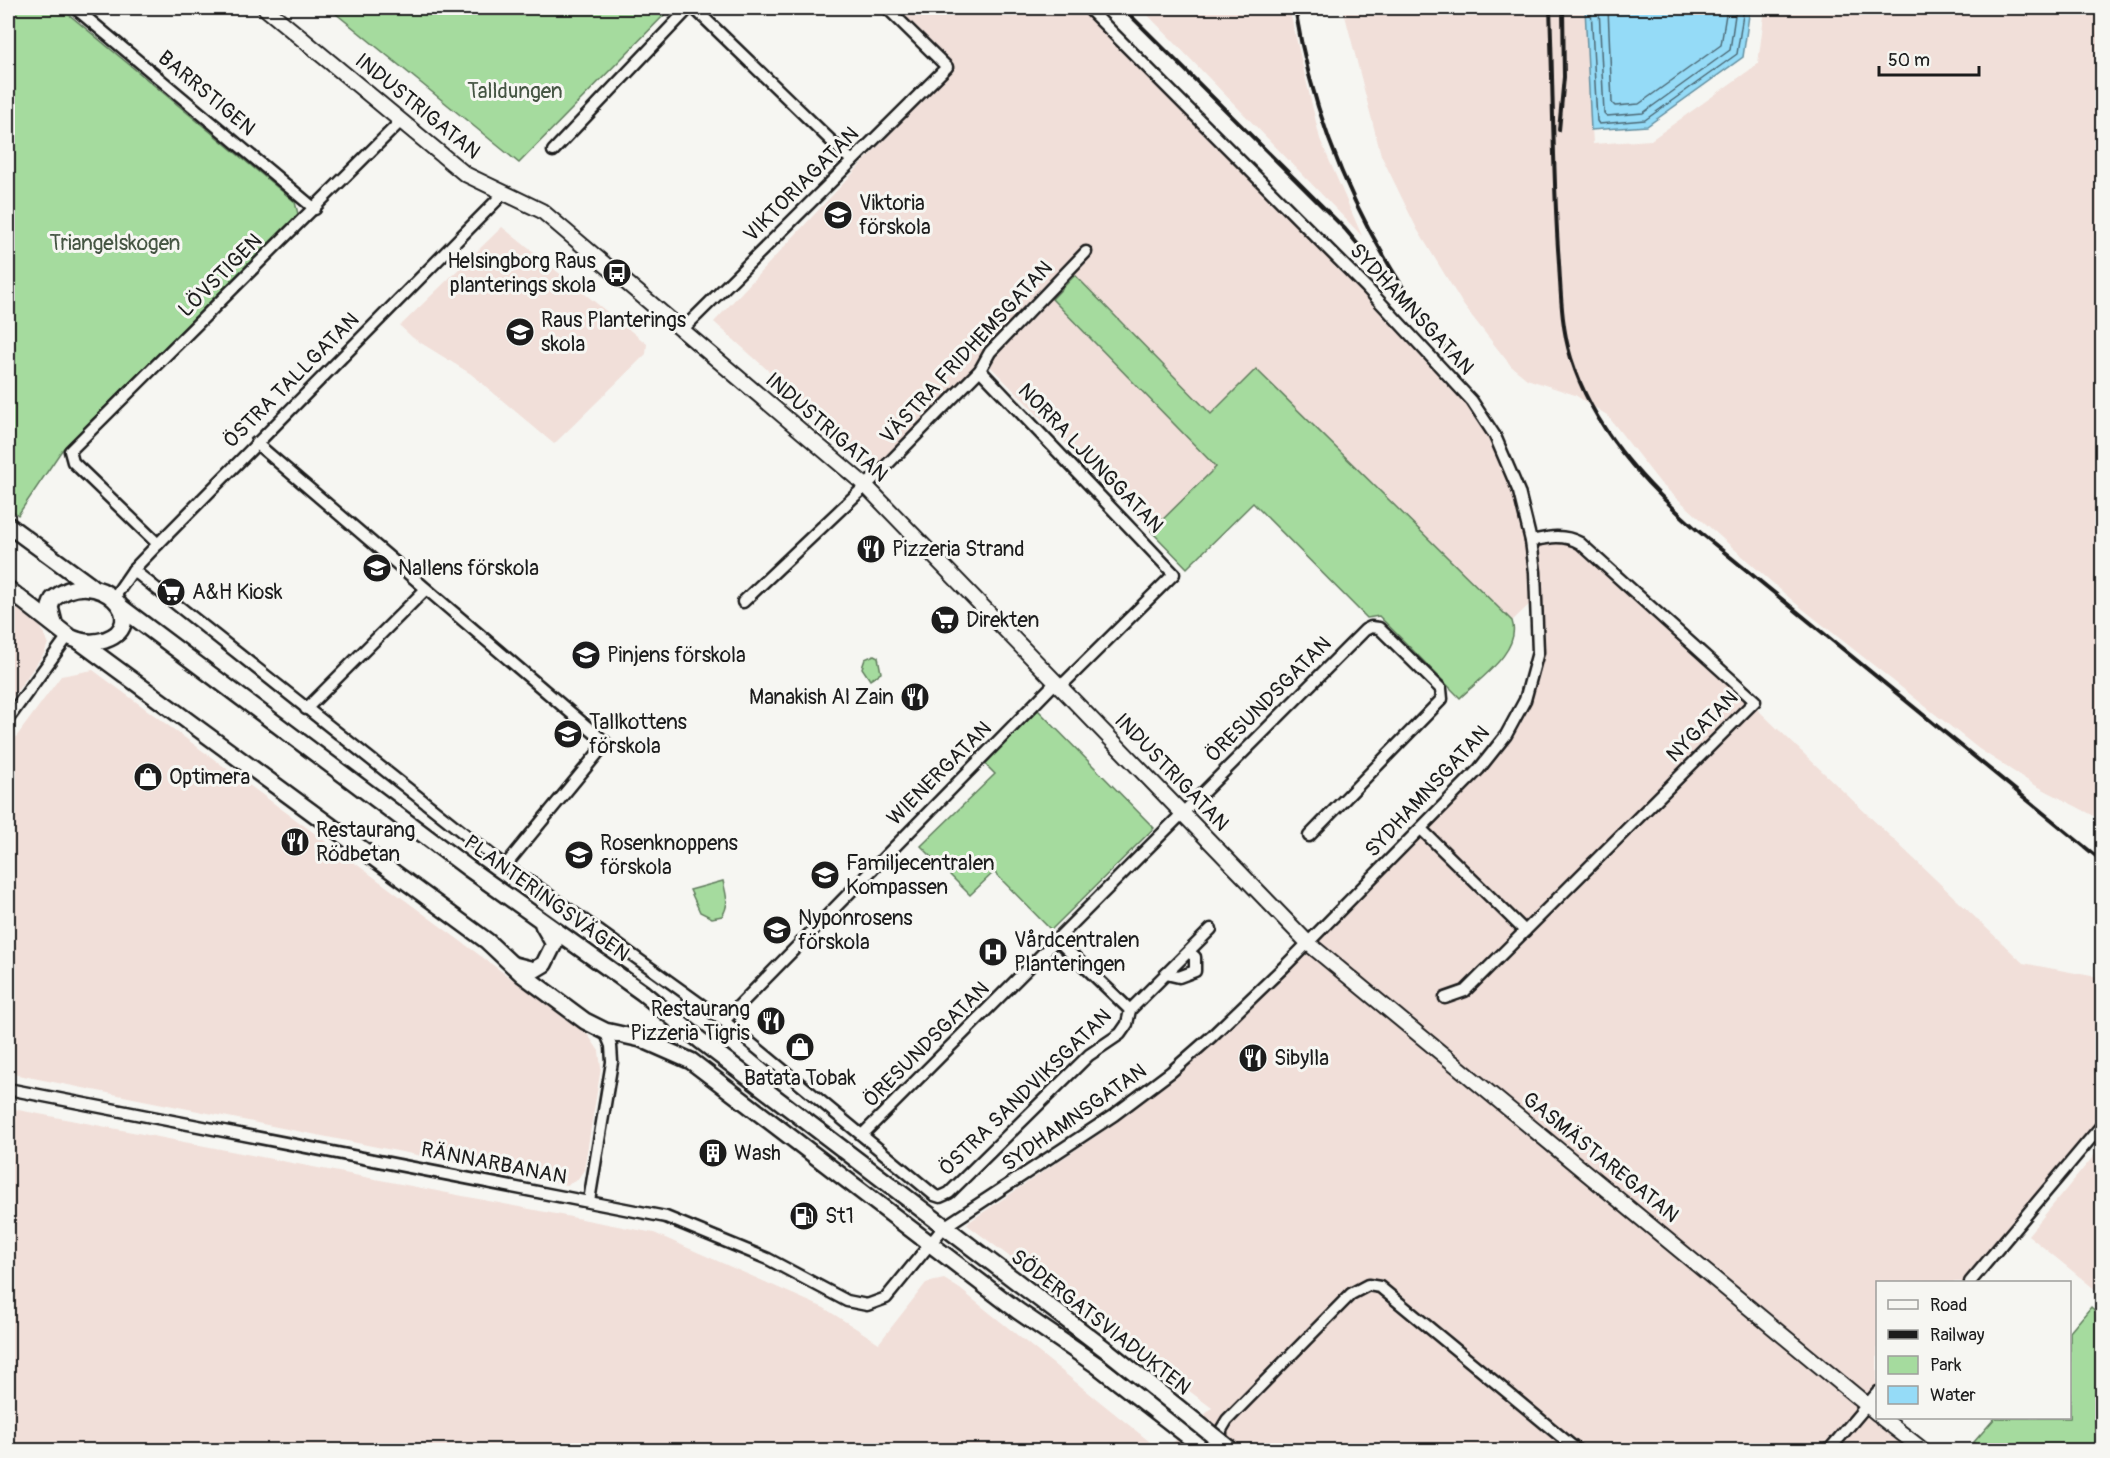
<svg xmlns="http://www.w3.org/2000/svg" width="2110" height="1458" font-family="Pangolin,sans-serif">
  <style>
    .built { fill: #f1dfd9 }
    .green { fill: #a5db9e; stroke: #607c5d; stroke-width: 1.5 }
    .water { fill: #95dbf7; stroke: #658f9f; stroke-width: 1.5 }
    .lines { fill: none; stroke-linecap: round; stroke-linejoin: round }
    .shore { stroke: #4c6874; stroke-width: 1.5 }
    .minor-casing { stroke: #1c1c1c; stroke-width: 15 }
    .tertiary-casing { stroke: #1c1c1c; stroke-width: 18 }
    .secondary-casing { stroke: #1c1c1c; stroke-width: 20 }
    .minor { stroke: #f6f6f2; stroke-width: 10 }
    .tertiary { stroke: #f6f6f2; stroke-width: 14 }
    .secondary { stroke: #f6f6f2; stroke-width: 15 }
    .rail { stroke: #1c1c1c; stroke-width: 4 }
    .secondary-bridge-casing { stroke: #1c1c1c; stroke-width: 20; stroke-linecap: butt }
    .secondary-bridge { stroke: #f6f6f2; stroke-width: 15 }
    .labels { text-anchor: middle; stroke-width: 6; stroke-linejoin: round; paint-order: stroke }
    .park-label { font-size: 21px; fill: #455543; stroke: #f6f6f2 }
    .street-label { font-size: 21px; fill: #1c1c1c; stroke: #f6f6f2 }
    .poi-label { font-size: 21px; fill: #1c1c1c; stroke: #f6f6f2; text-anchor: start }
  </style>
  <rect width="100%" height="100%" fill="#f6f6f2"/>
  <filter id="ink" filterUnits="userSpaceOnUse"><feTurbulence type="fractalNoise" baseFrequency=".0167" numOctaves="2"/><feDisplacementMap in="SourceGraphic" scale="12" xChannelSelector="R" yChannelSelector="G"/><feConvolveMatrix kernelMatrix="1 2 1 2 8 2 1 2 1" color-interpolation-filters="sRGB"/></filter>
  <g filter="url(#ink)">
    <g class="built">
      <polygon points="891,8 1082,8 1363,290 1469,403 1491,438 1516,493 1527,542 1533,601 1512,621 1256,369 1211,415 1075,276 1052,300 1216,467 1151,531 983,359 877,468 714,322 951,68"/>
      <polygon points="1141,8 1289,8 1320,139 1362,236"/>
      <polygon points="1343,8 1585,8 1593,144 1651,140 1758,64 1765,8 2102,8 2102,820 2033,784 1979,749 1794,602 1661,484 1607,415 1575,395 1527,379 1511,366 1464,306 1417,229 1381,155"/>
      <polygon points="502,227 647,344 646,354 554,444 471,374 413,338 400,326"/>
      <polygon points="1557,541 1576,548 1757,709 2023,963 2102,978 2102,1119 1965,1282 1878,1282 1877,1387 1862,1406 1916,1450 1165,1450 1212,1408 966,1224 1118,1121 1175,1077 1288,972 1327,929 1483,774 1522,721 1536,686 1545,636 1537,545"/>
      <polygon points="8,602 41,627 48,643 45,652 8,704"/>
      <polygon points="93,670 588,1035 599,1051 601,1068 584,1170 577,1180 567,1185 8,1073 8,748 61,676"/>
      <polygon points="8,1108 654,1233 824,1308 879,1343 926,1283 944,1279 960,1289 1160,1450 8,1450"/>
      <polygon points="2102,1146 2102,1295 2028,1235"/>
    </g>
    <g class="green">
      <polygon points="8,8 61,8 295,202 298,214 62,450 18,515 8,507"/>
      <polygon points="329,8 671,8 519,163"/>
      <path d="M1075 275 1211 414 1256 369 1512 621C1522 651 1479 679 1460 698L1379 616 1367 618 1253 503 1187 568 1151 531 1216 467 1052 299Z"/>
      <polygon points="874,655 878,657 881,673 870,680 862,668 865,659"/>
      <polygon points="1038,710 1154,828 1051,930 994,872 970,895 921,846 995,774 984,763"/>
      <path d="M723 881C726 895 730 904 722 916L712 918 700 912 690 890Z"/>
      <polygon points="2091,1307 2102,1317 2102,1450 1967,1450 1995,1418 2070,1418 2070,1332"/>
    </g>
    <polygon class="water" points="1585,8 1750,8 1743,57 1647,126 1591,130"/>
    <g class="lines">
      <g class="shore">
        <polyline points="1591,8 1597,121 1599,124 1645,120 1737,54 1744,8"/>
        <polyline points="1599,8 1604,113 1607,116 1643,113 1730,50 1736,8"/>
        <polyline points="1608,8 1612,103 1615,106 1639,104 1721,45 1727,8"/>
      </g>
      <g class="minor-casing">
        <g id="minor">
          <polyline points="75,8 315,209"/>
          <polyline points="694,8 852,161"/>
          <polyline points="553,151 689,8"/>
          <polyline points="682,330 947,67 887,8"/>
          <polyline points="980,370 1174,574 1061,686"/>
          <polyline points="256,443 606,743 505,866"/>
          <polyline points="158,544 73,462 70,451 400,122"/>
          <polyline points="133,570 505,866 535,885 724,1021 934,1195 940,1197 949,1193 1089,1055 1120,1034 1127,1024 1130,1010 1211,929"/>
          <polyline points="113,599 133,570 158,544 503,194"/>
          <polyline points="743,602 878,474 980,370 990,352 1086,252"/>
          <polyline points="306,709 425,590"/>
          <polyline points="8,719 68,636"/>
          <polyline points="1421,829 1525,931"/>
          <polyline points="1057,940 1130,1010"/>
          <polyline points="1166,974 1179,977 1195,971 1195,957 1189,952"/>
          <path d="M1445 998 1465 991 1755 701 1580 543C1563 534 1550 537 1531 541"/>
          <polyline points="724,1021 1056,682"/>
          <polyline points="8,1089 666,1217 768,1259 847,1301 867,1305 886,1298 944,1227 1114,1115 1171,1072 1211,1037 1287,964 1479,769 1506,735 1525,700 1538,652 1535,572 1531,541 1519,492 1495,436 1472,401 1366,287 1088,8"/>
          <polyline points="862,1135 1365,630 1371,627 1379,628 1441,689 1442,699 1309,836"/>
          <polyline points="589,1201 612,1062 611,1046 605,1031"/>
          <polyline points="1970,1282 2102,1125"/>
          <polyline points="1221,1446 1221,1430 1227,1420 1351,1294 1368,1285 1380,1287 1577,1450"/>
          <polyline points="1829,1450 1878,1392"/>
        </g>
      </g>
      <g class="tertiary-casing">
        <g id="tertiary">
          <polyline points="265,8 465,174 542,211 866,486 1308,943 1878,1414"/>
          <polyline points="1882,1418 1923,1450"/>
        </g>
      </g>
      <g class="secondary-casing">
        <g id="secondary">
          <polyline points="8,525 91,586"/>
          <path d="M8 589 68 636C79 642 92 644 105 640 153 623 99 562 53 599L50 607 54 623"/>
          <polyline points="122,608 468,868 643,993 701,1041 1109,1352"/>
          <polyline points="79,641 487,941 523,975 585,1021 605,1031 641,1039 691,1061 1018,1311 1098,1366 1206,1450"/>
          <polyline points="514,965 534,970 544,964 554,944 543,925"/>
        </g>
      </g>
      <use href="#minor" class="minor"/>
      <use href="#tertiary" class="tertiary"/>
      <use href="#secondary" class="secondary"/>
      <g class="rail">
        <polyline points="1123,8 1345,229 1451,355"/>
        <path d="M1295 8C1311 108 1349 204 1404 289"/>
        <path d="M1550 8C1553 88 1553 169 1558 249 1561 285 1560 323 1571 358 1593 428 1642 481 1696 529L2102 861"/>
        <polyline points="1559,130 1564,77 1563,8"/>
      </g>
      <g class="secondary-bridge-casing">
        <polyline id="secondary-bridge" points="1109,1352 1231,1450"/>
      </g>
      <use href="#secondary-bridge" class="secondary-bridge"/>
    </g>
  </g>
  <defs>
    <g id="school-disc" transform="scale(1.5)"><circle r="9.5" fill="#1c1c1c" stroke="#f6f6f2"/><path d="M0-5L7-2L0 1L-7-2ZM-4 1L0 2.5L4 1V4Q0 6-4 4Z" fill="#fff"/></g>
    <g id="bus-disc" transform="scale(1.5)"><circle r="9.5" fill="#1c1c1c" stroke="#f6f6f2"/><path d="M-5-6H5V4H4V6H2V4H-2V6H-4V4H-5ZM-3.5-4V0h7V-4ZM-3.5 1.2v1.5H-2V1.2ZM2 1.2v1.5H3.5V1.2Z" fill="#fff"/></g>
    <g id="restaurant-disc" transform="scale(1.5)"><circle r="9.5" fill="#1c1c1c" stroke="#f6f6f2"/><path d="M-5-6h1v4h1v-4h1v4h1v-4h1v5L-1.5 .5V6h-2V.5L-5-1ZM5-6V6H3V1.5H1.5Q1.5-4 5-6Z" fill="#fff"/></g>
    <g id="supermarket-disc" transform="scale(1.5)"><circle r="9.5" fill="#1c1c1c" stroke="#f6f6f2"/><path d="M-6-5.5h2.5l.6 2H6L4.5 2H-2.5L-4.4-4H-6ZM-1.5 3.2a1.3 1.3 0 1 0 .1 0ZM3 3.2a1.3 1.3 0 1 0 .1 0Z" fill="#fff"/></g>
    <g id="shop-disc" transform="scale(1.5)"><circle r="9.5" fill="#1c1c1c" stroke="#f6f6f2"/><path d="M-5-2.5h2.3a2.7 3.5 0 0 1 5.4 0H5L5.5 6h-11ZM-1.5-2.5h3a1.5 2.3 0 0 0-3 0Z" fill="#fff"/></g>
    <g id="hospital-disc" transform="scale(1.5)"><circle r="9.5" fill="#1c1c1c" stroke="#f6f6f2"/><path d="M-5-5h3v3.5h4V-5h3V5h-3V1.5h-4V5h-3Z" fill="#fff"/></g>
    <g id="building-disc" transform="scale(1.5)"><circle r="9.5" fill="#1c1c1c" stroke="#f6f6f2"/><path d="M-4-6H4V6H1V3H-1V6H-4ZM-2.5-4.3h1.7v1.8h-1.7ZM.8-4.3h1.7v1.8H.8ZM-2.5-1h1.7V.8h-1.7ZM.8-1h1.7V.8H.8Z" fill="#fff"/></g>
    <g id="fuel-disc" transform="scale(1.5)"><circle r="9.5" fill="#1c1c1c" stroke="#f6f6f2"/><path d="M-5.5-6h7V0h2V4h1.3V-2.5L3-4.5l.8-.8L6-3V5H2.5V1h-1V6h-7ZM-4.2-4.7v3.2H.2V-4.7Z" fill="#fff"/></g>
  </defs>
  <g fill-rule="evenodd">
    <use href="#school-disc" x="838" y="215"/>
    <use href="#bus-disc" x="617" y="273"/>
    <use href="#school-disc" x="520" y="332"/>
    <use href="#restaurant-disc" x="871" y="549"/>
    <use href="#school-disc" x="377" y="568"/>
    <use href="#supermarket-disc" x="171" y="592"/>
    <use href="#supermarket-disc" x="945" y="620"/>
    <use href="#school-disc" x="586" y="655"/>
    <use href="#restaurant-disc" x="915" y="697"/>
    <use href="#school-disc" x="568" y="734"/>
    <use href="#shop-disc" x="148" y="777"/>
    <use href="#restaurant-disc" x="295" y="842"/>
    <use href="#school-disc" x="579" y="855"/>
    <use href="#school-disc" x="825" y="875"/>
    <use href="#school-disc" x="777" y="930"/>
    <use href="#hospital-disc" x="993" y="952"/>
    <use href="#restaurant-disc" x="771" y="1021"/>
    <use href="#shop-disc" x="800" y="1047"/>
    <use href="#restaurant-disc" x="1253" y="1058"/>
    <use href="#building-disc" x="713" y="1153"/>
    <use href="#fuel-disc" x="804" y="1216"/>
  </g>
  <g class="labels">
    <g class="park-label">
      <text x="515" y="98">Talldungen</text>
      <text x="115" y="250">Triangelskogen</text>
    </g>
    <g class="street-label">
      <text transform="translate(207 93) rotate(40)" y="7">BARRSTIGEN</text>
      <text transform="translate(418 106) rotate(39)" y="7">INDUSTRIGATAN</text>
      <text transform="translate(801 184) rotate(-45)" y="7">VIKTORIAGATAN</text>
      <text transform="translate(220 275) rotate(-45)" y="7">LÖVSTIGEN</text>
      <text transform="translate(1412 309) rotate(47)" y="7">SYDHAMNSGATAN</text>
      <text transform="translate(966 352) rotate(-47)" y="7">VÄSTRA FRIDHEMSGATAN</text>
      <text transform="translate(291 380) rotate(-45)" y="7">ÖSTRA TALLGATAN</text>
      <text transform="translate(827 427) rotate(41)" y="7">INDUSTRIGATAN</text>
      <text transform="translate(1091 458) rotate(46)" y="7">NORRA LJUNGGATAN</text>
      <text transform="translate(1268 699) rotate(-45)" y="7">ÖRESUNDSGATAN</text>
      <text transform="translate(1702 726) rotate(-45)" y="7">NYGATAN</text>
      <text transform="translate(1172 772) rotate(46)" y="7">INDUSTRIGATAN</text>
      <text transform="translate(939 773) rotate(-45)" y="7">WIENERGATAN</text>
      <text transform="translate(1427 791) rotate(-47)" y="7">SYDHAMNSGATAN</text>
      <text transform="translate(547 898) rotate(36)" y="7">PLANTERINGSVÄGEN</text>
      <text transform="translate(926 1044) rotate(-45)" y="7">ÖRESUNDSGATAN</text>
      <text transform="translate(1025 1092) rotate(-44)" y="7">ÖSTRA SANDVIKSGATAN</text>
      <text transform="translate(1074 1117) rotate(-35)" y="7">SYDHAMNSGATAN</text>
      <text transform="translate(1601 1157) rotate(39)" y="7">GASMÄSTAREGATAN</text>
      <text transform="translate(494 1163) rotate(11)" y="7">RÄNNARBANAN</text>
      <text transform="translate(1101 1322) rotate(38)" y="7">SÖDERGATSVIADUKTEN</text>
    </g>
    <g class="poi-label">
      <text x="859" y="210">Viktoria<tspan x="859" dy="24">förskola</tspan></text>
      <text x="596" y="268" text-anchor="end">Helsingborg Raus<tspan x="596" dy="24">planterings skola</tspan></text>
      <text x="541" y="327">Raus Planterings<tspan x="541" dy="24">skola</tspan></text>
      <text x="892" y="556">Pizzeria Strand</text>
      <text x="398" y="575">Nallens förskola</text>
      <text x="192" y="599">A&amp;H Kiosk</text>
      <text x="966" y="627">Direkten</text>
      <text x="607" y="662">Pinjens förskola</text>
      <text x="894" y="704" text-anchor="end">Manakish Al Zain</text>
      <text x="589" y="729">Tallkottens<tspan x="589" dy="24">förskola</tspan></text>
      <text x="169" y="784">Optimera</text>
      <text x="316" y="837">Restaurang<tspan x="316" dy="24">Rödbetan</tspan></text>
      <text x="600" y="850">Rosenknoppens<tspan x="600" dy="24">förskola</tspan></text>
      <text x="846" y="870">Familjecentralen<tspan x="846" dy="24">Kompassen</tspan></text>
      <text x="798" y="925">Nyponrosens<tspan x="798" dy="24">förskola</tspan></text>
      <text x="1014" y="947">Vårdcentralen<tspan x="1014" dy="24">Planteringen</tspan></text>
      <text x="750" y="1016" text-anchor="end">Restaurang<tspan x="750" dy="24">Pizzeria Tigris</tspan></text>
      <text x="1274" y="1065">Sibylla</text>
      <text x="800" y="1085" text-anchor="middle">Batata Tobak</text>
      <text x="734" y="1160">Wash</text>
      <text x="825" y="1223">St1</text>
    </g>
  </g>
  <rect width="2110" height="1458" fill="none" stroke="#f6f6f2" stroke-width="30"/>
  <rect x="15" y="15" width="2080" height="1428" fill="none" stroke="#1c1c1c" stroke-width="2" filter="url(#ink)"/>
  <rect x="1876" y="1281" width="195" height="138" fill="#f6f6f2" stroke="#9f9f9c" stroke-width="1.5"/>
  <rect x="1888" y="1300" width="30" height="9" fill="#f6f6f2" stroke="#9f9f9c" stroke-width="1.5"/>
  <text x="1930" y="1311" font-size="18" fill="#1c1c1c">Road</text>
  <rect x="1888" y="1330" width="30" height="9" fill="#1c1c1c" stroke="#9f9f9c" stroke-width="1.5"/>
  <text x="1930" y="1341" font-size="18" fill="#1c1c1c">Railway</text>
  <rect x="1888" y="1356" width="30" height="18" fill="#a5db9e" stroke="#9f9f9c" stroke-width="1.5"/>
  <text x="1930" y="1371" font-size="18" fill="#1c1c1c">Park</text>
  <rect x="1888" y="1386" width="30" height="18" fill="#95dbf7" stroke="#9f9f9c" stroke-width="1.5"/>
  <text x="1930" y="1401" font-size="18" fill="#1c1c1c">Water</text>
  <path d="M1879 66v9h100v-9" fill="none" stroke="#1c1c1c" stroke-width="3"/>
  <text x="1888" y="66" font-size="18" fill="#1c1c1c" stroke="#f6f6f2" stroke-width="4.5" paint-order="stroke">50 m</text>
</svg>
